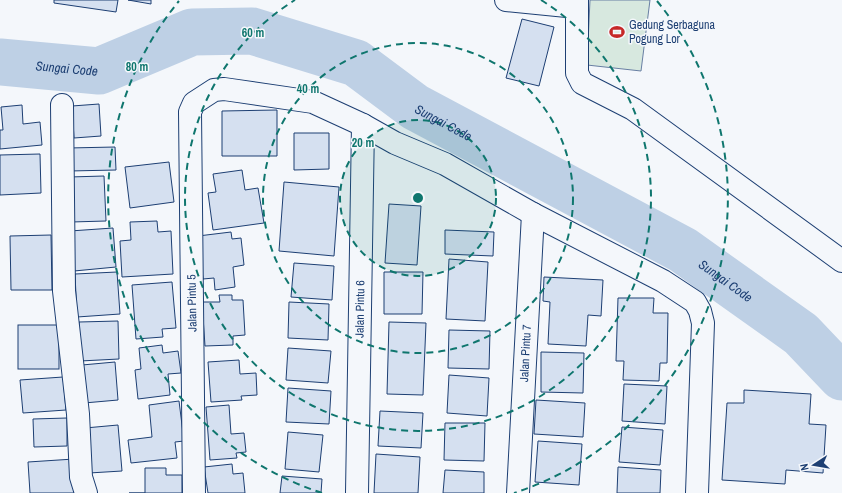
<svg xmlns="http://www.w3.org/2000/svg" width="842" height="493" font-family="'Archivo Narrow',sans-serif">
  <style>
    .green { fill: #d7e8df; stroke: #687fa3 }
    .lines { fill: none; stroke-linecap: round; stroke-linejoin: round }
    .river { stroke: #bed0e5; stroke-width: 47 }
    .building { fill: #d5e0f0; stroke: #1d3f73 }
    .minor-casing { stroke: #1d3f73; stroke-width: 24 }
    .minor { stroke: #f4f7fb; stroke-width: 22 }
    .ring { fill: none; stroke: #0f766e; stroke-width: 2; stroke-dasharray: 7 5 }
    .labels { text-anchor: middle; stroke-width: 3; stroke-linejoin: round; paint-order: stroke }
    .poi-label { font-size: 12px; fill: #1d3f73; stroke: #f4f7fb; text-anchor: start }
    .street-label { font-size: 12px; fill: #1d3f73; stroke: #f4f7fb }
    .water-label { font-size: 13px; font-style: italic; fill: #1d3f73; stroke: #f4f7fb }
    .centre { fill: #0f766e; stroke: #f4f7fb; stroke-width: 2 }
    .ring-label { font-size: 12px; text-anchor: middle; font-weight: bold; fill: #0f766e; stroke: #f4f7fb; stroke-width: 3; stroke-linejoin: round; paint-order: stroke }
  </style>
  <rect width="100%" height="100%" fill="#f4f7fb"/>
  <polygon class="green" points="590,0 650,0 641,71 587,65"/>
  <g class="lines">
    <path class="river" id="s1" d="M0 62 99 71 192 32 252 31 356 63 415 107 683 250 801 334 842 377"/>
  </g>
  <g class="building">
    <polygon points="54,0 118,0 116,12 54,3"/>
    <polygon points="128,0 151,0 151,4"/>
    <polygon points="522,19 554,27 539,86 506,78"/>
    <polygon points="99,104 101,136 74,138 72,106"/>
    <polygon points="22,105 23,124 40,122 42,145 0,149 0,130 3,130 1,107"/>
    <polygon points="277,110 277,156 222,156 222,111"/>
    <polygon points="294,133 329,133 329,169 294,170"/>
    <polygon points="115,147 116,170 69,171 68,148"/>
    <polygon points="40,154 41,193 0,195 0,155"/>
    <polygon points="169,162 174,202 130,208 125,167"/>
    <polygon points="242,170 245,190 258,188 264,223 213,230 208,193 216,192 213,174"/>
    <polygon points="104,176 106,221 71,222 69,177"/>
    <polygon points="284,182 339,187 334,256 279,251"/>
    <polygon points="389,204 421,206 417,265 385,263"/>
    <polygon points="157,221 158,232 171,231 173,274 122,277 120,241 131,240 130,222"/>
    <polygon points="113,228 116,267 74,271 70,231"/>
    <polygon points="445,230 494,232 493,256 445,254"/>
    <polygon points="231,232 232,239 241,238 244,265 233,267 235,287 215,290 214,278 203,279 198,236"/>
    <polygon points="51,235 52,290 11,290 10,236"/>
    <polygon points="449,259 488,262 485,321 446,319"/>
    <polygon points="294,263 334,266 332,300 291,297"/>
    <polygon points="117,272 120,314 77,317 75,274"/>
    <polygon points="384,272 423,272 422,314 384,314"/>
    <polygon points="544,277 603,280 601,316 588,315 586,346 548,344 550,302 543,301"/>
    <polygon points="172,282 176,328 162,329 163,337 136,339 132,285"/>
    <polygon points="219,295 232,295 232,300 243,300 245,335 233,336 233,345 205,346 202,302 220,302"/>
    <polygon points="618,298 654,298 653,313 668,313 667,363 660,363 659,381 623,380 624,361 616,361"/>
    <polygon points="289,302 329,304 328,340 288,338"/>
    <polygon points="118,321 119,359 80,361 79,322"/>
    <polygon points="389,322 426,323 423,395 387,394"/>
    <rect x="18" y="325" width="41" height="44"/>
    <polygon points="449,330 490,331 489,369 448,368"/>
    <polygon points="162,345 163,353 178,351 181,373 168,374 170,395 138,399 135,370 141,369 139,348"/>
    <polygon points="288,348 331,351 328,383 286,380"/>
    <polygon points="541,352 584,353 583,393 541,392"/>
    <polygon points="239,360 240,374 256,373 257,395 241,396 242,400 211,402 208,362"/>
    <polygon points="115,362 118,400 84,403 82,365"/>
    <polygon points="449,375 489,378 487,416 447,413"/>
    <polygon points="63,377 66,410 23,413 20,380"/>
    <polygon points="624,384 667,386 665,424 622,421"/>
    <polygon points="288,388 331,391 329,424 286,422"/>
    <polygon points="744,390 811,394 809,424 826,425 823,473 786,470 785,484 722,480 727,403 744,403"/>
    <polygon points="536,400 585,403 583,437 534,434"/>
    <polygon points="179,401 184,441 175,442 177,458 131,463 128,440 152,437 149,405"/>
    <polygon points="229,405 231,434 244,433 246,452 236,453 237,458 210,460 206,407"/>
    <polygon points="380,411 423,413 421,448 378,446"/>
    <polygon points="67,418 67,446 34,447 33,419"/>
    <polygon points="445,423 485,423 484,461 444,460"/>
    <polygon points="118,425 122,471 89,473 85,428"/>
    <polygon points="622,427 663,430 660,465 619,462"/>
    <polygon points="288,432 323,435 319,472 285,469"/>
    <polygon points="538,441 582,444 579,485 535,482"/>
    <polygon points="376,454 420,457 418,493 374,493"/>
    <polygon points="74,459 76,493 30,493 28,462"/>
    <polygon points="232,464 233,474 243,473 245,493 208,493 204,467"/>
    <polygon points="618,467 661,470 660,493 617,493"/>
    <polygon points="145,468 166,468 166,475 182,475 182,493 129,493 145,493"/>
    <polygon points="445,470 484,472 484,493 443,493"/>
    <polygon points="282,476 322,479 321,493 280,493"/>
  </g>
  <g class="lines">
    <g class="minor-casing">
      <g id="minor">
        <polyline points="506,0 577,7"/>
        <polyline points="577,0 577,73 582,83 633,109 842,261"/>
        <polyline points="62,105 64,291 78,414 81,477 86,493"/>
        <polyline points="194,493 190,112 194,103 214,90 224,89 313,102 363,125 395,143 445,164 533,214 663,281 695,302 700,311 703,323 697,493"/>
        <path id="s2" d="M357 493 363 125"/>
        <path id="s3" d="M518 493 533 214"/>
      </g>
    </g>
    <use href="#minor" class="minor"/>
  </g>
  <circle cx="418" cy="198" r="78" fill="#0f766e" fill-opacity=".12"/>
  <g class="ring">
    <circle cx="418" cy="198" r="78"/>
    <circle cx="418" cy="198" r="155"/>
    <path d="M541 0A233 233 0 1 1 295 0"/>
    <path d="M322 493A310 310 0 0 1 179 1M657 1A310 310 0 0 1 514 493"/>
  </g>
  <defs>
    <g id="stadium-bare" transform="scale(1.2)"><path d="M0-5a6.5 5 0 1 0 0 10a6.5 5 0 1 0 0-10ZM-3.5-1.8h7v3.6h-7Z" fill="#c62828" stroke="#f4f7fb" stroke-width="2.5" paint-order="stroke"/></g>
  </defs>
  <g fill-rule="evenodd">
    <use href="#stadium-bare" x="617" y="32"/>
  </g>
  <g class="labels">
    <g class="poi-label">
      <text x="629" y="29">Gedung Serbaguna<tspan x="629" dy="14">Pogung Lor</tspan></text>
    </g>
    <g class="street-label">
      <text transform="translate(192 303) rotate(-91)" y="4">Jalan Pintu 5</text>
      <text dy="4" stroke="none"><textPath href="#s2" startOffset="184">Jalan Pintu 6</textPath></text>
      <text dy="4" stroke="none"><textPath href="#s3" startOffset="140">Jalan Pintu 7</textPath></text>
    </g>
    <g class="water-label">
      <text dy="5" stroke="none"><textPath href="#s1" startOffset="67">Sungai Code</textPath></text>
      <text dy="5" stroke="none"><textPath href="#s1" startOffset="475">Sungai Code</textPath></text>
      <text dy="5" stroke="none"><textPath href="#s1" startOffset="799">Sungai Code</textPath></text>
    </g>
  </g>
  <circle cx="418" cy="198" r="6" class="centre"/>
  <g class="ring-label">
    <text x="253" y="37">60 m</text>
    <text x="137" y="71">80 m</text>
    <text x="308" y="93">40 m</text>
    <text x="363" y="147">20 m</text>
  </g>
  <g transform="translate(814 465) rotate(258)" stroke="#f4f7fb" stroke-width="3" paint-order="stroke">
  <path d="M0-3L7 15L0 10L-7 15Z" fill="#1d3f73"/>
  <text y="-6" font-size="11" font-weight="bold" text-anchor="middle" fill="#1d3f73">N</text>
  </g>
</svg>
